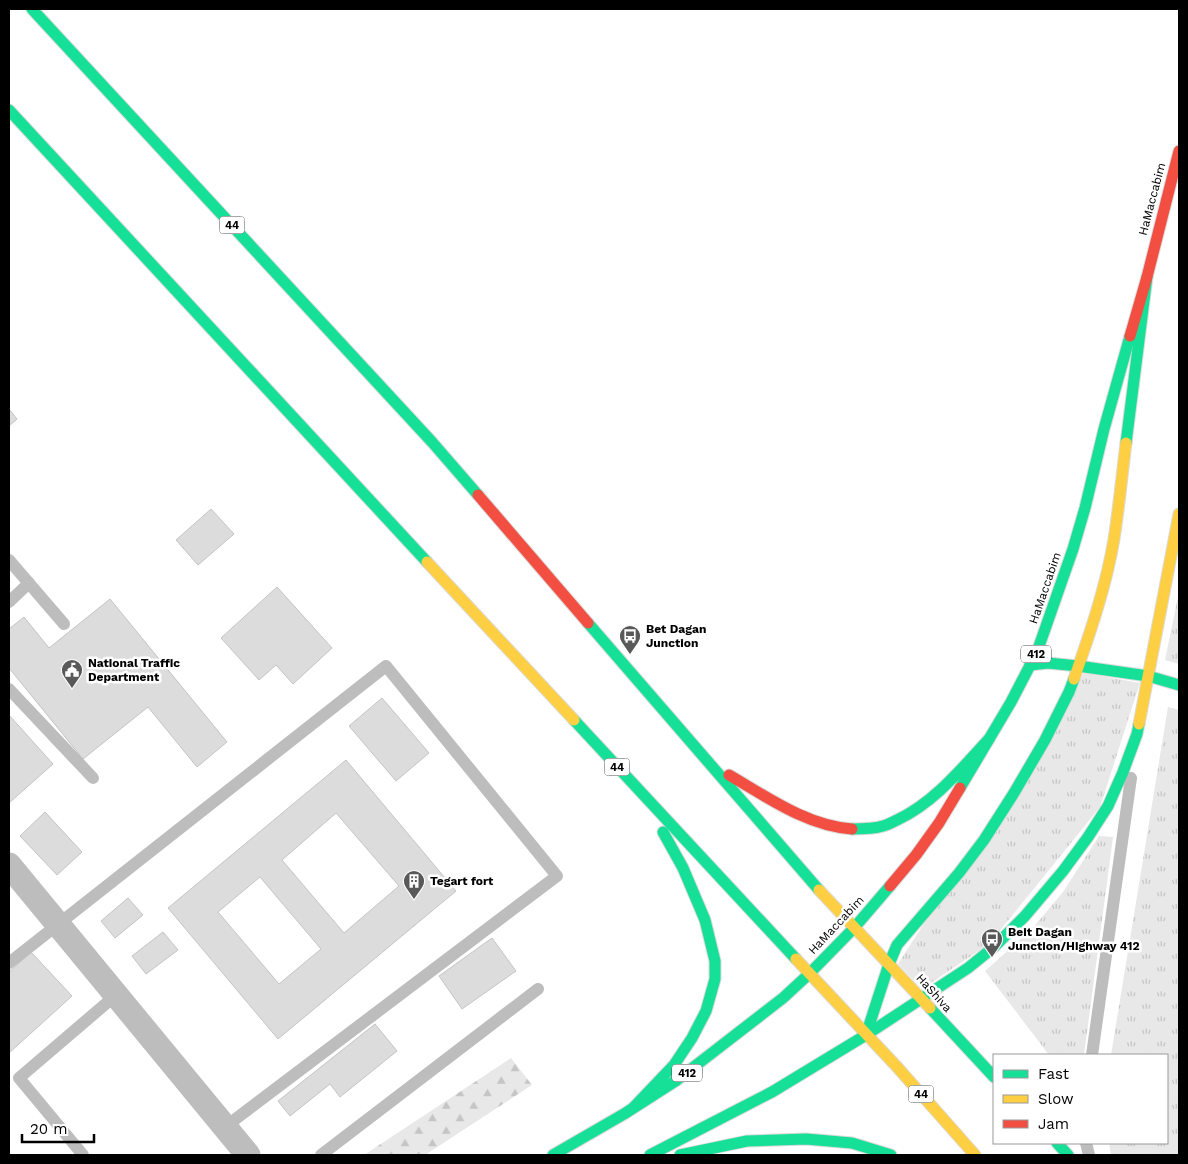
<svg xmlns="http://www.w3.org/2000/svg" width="1188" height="1164" font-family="'Work Sans',sans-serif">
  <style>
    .grass { fill: url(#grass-tufts) }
    .forest { fill: url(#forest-firs) }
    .building { fill: #dcdcdc; stroke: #c4c4c4; fill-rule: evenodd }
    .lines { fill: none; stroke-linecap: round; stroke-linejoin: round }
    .fast-casing { stroke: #dbdbdb; stroke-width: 13 }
    .slow-casing { stroke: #dbdbdb; stroke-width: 13 }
    .jam-casing { stroke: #dbdbdb; stroke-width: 13 }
    .lane { stroke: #bdbdbd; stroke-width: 12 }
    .street { stroke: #bdbdbd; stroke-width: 25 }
    .fast { stroke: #16e098; stroke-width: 11 }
    .slow { stroke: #ffcf43; stroke-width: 11 }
    .jam { stroke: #f24e42; stroke-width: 11 }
    .labels { text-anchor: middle; stroke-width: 5; stroke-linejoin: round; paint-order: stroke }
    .shield { fill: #fff; stroke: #4c4c4c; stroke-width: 1 }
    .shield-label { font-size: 11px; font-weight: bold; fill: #000 }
    .street-label { font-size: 12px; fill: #000; stroke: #fff }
    .poi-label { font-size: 12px; font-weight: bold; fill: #000; stroke: #fff; text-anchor: start }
  </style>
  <defs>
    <pattern id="grass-tufts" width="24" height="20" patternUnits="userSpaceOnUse" patternTransform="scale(1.25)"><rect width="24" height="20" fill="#e8e8e8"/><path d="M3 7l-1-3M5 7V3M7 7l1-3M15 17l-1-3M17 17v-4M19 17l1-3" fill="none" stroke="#c5c5c5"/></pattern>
    <pattern id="forest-firs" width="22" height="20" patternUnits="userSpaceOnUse" patternTransform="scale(1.25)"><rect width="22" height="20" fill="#e8e8e8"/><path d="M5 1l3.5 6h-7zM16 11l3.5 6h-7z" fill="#c5c5c5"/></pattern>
  </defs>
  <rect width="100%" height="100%" fill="#fff"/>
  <g class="grass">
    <polygon points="1179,592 1179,664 1165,660"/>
    <polygon points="1084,673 1140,683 1100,807 989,944 922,989 898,964"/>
    <polygon points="1168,707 1179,710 1179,1155 1111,1155 1109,1143 1167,1143 1167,1055 1111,1055"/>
    <polygon points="1099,836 1113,837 1084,1055 1049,1055 985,971 1031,930 1063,892"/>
  </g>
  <polygon class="forest" points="511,1058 532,1085 425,1155 364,1155"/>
  <g class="building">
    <polygon points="9,409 17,419 9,426"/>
    <polygon points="211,509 234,534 198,565 176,540"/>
    <polygon points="277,587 332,648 293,684 276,665 259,680 221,638"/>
    <polygon points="110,599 227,742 197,767 148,707 83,759 9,668 9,629 24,617 49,648"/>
    <polygon points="382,698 429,753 396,781 349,726"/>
    <polygon points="9,715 53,764 9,803"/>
    <path d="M346 760 456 891 278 1039 168 908ZM336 813 399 886 344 933 282 860ZM260 877 321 949 279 984 218 912Z"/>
    <polygon points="45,812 82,852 57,875 20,836"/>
    <polygon points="128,898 143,915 115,938 101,921"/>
    <polygon points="163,932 178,950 146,974 132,956"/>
    <polygon points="492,938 516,971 462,1009 439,976"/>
    <polygon points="31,952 72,996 9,1053 9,972"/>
    <polygon points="375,1024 397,1051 340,1097 330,1084 290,1116 278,1101"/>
  </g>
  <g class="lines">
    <g class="fast-casing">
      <g id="fast">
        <polyline points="32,9 432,442 478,495"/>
        <polyline points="9,110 427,562"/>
        <polyline points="1126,443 1147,277"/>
        <polyline points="588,623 819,890"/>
        <polyline points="1030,665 1048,663 1078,666 1148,676 1179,685"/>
        <polyline points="574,720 796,959"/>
        <polyline points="960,788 1011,702 1037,652 1073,549 1085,508 1104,429 1130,336"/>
        <path d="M852 829C862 829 873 829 883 826 888 825 893 822 897 820 934 803 962 768 989 739"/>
        <polyline points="930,1008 994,1077"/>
        <polyline points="866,1035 889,964 897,945 959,873 984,840 1014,793 1045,740 1069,692 1074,679"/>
        <polyline points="634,1107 674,1065 692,1038 706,1011 715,979 715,961 705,920 683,868 663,832"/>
        <polyline points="1057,1143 1068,1155"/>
        <polyline points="553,1155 624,1114 677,1080 783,998 809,974 854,928 890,886"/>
        <polyline points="650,1155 772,1092 866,1035 968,968 994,947 1025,916 1063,871 1088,837 1108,806 1123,772 1137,734 1139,724"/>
        <polyline points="680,1155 747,1141 806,1139 852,1143 891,1155"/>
      </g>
    </g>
    <g class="slow-casing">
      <g id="slow">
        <polyline points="427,562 574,720"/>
        <path d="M1074 679C1090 633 1106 587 1114 539 1119 507 1122 475 1126 443"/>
        <polyline points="1139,724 1179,514"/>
        <polyline points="819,890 930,1008"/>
        <polyline points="796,959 898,1068 975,1155"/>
      </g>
    </g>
    <g class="jam-casing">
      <g id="jam">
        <polyline points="1130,336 1147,277 1179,151"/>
        <polyline points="478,495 588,623"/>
        <path d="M729 775C767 797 807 826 852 829"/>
        <polyline points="890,886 916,855 939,823 960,788"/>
      </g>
    </g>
    <g class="lane">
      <polyline points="9,560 64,624"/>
      <polyline points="9,602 29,583"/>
      <polyline points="9,689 93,778"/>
      <polyline points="9,963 386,666 557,876 225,1127"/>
      <polyline points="1092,1055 1131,778"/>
      <polyline points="1086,1143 1089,1155"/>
      <polyline points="83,1155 19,1078 116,995"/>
      <polyline points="321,1155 538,989"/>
    </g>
    <polyline class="street" points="9,865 248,1155"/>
    <use href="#fast" class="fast"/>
    <use href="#slow" class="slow"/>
    <use href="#jam" class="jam"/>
  </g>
  <defs>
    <g id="bus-pin" transform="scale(1.125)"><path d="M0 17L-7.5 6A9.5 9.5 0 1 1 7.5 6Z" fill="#595959" stroke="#fff"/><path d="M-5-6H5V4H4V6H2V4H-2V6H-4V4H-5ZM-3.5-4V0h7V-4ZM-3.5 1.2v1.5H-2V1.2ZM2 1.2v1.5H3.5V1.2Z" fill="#fff"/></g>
    <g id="civic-pin" transform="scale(1.125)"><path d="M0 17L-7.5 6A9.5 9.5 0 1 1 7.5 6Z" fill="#595959" stroke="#fff"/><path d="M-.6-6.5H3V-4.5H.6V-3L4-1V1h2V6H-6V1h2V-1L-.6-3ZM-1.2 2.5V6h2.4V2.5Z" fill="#fff"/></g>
    <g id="building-pin" transform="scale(1.125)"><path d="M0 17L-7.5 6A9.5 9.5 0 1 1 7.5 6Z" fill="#595959" stroke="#fff"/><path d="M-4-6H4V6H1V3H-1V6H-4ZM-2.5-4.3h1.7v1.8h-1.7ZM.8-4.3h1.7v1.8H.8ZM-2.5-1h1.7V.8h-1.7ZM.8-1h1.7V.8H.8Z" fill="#fff"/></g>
  </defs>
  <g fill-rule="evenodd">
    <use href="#bus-pin" x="630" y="636"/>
    <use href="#civic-pin" x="72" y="670"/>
    <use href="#building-pin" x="414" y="881"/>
    <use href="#bus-pin" x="992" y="939"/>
  </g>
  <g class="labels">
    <g class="shield">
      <rect x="219.5" y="216.5" width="25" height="17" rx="4"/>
      <rect x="1021" y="645.5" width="30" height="17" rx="4"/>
      <rect x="604.5" y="758.5" width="25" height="17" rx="4"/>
      <rect x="672" y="1064.5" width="30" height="17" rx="4"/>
      <rect x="908.5" y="1085.5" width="25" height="17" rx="4"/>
    </g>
    <g class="shield-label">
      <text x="232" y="229">44</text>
      <text x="1036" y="658">412</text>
      <text x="617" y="771">44</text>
      <text x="687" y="1077">412</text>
      <text x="921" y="1098">44</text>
    </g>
    <g class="street-label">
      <text transform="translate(1152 199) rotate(-75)" y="4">HaMaccabim</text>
      <text transform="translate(1045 588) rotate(-71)" y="4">HaMaccabim</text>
      <text transform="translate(836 925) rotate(-47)" y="4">HaMaccabim</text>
      <text transform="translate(934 993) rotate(48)" y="4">HaShiva</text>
    </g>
    <g class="poi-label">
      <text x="646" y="633">Bet Dagan<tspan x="646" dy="14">Junction</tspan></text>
      <text x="88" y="667">National Traffic<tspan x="88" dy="14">Department</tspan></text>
      <text x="430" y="885">Tegart fort</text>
      <text x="1008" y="936">Beit Dagan<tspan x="1008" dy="14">Junction/Highway 412</tspan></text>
    </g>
  </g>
  <rect width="1188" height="1164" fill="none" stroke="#000000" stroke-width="20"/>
  <rect x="993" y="1054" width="175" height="90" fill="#ffffff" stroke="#999999"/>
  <rect x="1003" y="1070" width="25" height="8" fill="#16e098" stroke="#999999"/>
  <text x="1038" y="1079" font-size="15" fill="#000000">Fast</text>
  <rect x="1003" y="1095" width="25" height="8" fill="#ffcf43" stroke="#999999"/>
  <text x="1038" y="1104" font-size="15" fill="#000000">Slow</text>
  <rect x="1003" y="1120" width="25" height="8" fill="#f24e42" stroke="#999999"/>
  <text x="1038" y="1129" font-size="15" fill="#000000">Jam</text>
  <path d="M22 1134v8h72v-8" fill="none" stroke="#000000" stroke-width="2.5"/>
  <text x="30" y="1134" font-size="15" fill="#000000" stroke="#ffffff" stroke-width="4" paint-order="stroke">20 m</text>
</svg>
